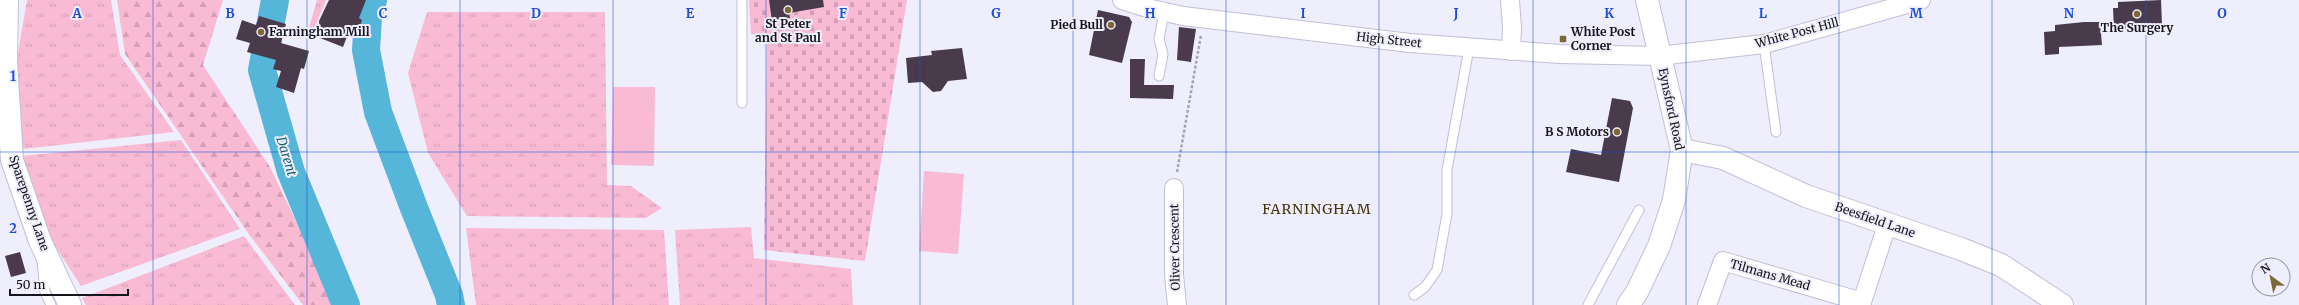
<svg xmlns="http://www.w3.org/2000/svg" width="2299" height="305" font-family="Merriweather,serif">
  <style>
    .grass { fill: url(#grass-tufts) }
    .forest { fill: url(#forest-firs) }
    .cemetery { fill: url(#cemetery-stones) }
    .pitch { fill: #f9bbd4 }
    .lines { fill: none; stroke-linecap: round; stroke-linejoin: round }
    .river { stroke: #55b6da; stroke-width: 28 }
    .building { fill: #493b4b }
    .service-casing { stroke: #c1bfd6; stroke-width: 11 }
    .minor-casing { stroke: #c1bfd6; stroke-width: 20 }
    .tertiary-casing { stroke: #c1bfd6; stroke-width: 24 }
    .primary-casing { stroke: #c1bfd6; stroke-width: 24 }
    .path { stroke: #a5a4b0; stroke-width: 2.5; stroke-dasharray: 3 2; stroke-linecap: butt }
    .service { stroke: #fff; stroke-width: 9 }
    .minor { stroke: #fff; stroke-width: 18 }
    .tertiary { stroke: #fff; stroke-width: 22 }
    .primary { stroke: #fff; stroke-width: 22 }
    .grid { fill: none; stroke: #1d4ed8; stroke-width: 1; stroke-opacity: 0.55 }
    .poi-dot { fill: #7c6736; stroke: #efeefc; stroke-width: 1.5 }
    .labels { text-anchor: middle; stroke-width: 4; stroke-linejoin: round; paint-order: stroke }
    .poi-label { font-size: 12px; font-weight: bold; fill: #16151d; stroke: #efeefc }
    .street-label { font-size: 12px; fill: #16151d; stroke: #efeefc }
    .water-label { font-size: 13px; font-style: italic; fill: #136179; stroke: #efeefc }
    .quarter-label { font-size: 14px; letter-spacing: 1px; fill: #44350c; stroke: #efeefc }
    .grid-label { font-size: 13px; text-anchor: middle; font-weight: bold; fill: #1d4ed8; stroke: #efeefc; stroke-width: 4; stroke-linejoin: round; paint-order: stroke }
  </style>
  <defs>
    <pattern id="grass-tufts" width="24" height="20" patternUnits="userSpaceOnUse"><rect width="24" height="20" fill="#f9bbd4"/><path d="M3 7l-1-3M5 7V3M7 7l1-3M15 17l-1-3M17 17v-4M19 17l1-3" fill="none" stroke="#d5a0b6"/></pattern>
    <pattern id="forest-firs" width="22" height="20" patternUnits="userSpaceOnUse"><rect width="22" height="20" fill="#f9bbd4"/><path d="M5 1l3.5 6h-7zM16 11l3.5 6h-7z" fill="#d5a0b6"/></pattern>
    <pattern id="cemetery-stones" width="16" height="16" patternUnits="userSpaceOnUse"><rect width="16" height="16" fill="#f9bbd4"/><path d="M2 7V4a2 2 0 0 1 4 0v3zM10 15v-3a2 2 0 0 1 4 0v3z" fill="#d5a0b6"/></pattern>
  </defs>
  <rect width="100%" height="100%" fill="#efeefc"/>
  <g class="grass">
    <polygon points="27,0 111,0 120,55 174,132 23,149 17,58"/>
    <polygon points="317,0 326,0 312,34 308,31"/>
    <polygon points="427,12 605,12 607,185 631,186 662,208 646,218 467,216 428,153 408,73"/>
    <polygon points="181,140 240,229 81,286 48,235 22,156"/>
    <polygon points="751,227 754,258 851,269 853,305 680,305 675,230"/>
    <polygon points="466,228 664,230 669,305 476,305"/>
    <polygon points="244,236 295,305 86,305 82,298"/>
  </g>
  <polygon class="forest" points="117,0 223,0 203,65 270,167 336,305 303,305 248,233 125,54"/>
  <polygon class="cemetery" points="749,0 907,0 865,261 764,250 767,37 751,34"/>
  <g class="pitch">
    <polygon points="613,87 655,87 654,166 611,165"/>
    <polygon points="924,171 964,174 958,254 919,251"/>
  </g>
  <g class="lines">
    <g class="river">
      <polyline points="275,0 262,70 291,172 346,305"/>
      <polyline points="373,0 368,17 366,50 378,112 414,208 449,295 451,305"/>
    </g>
  </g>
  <g class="building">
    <polygon points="329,0 366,0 359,18 362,20 358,32 350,29 343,47 320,38 319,21"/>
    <polygon points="769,0 823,0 824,7 789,13 790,18 772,21"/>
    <polygon points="2161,0 2162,24 2155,24 2155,27 2140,27 2140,29 2114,31 2113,8 2118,8 2118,2"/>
    <polygon points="1098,10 1129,17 1132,22 1122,63 1089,55"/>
    <polygon points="259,16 286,24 281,43 309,51 304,69 301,68 294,93 276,87 281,71 273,69 276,60 247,52 250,43 236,39 242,20 256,25"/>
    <polygon points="2084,22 2100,22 2102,45 2059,47 2059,54 2045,55 2044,32 2055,31 2055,25"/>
    <polygon points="1179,27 1196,29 1191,62 1177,60"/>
    <polygon points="962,48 967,79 948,81 941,91 933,92 922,82 908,83 906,58 932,55 931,51"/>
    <polygon points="1130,59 1145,59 1144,85 1174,85 1173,99 1130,98"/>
    <polygon points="1612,98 1630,101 1633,108 1619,182 1566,172 1571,149 1601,155"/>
    <polygon points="20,252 26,273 11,277 5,256"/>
  </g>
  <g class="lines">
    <g class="service-casing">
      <g id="service">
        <polyline points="742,0 742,103"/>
        <polyline points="1764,44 1776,132"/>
        <polyline points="1159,76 1163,54 1159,39 1164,12"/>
        <polyline points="42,260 45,292 51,305"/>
        <polyline points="1414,295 1425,287 1437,270 1447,214 1447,170 1469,48"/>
        <polyline points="1588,305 1639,210"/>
      </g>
    </g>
    <g class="minor-casing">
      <g id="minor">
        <polyline points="1122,0 1147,8 1183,16 1410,43 1560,54 1659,56 1764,44 1921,0"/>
        <polyline points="1510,0 1512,28 1511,51"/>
        <polyline points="1174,188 1174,275 1177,305"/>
        <polyline points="1707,305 1723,261 1862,302"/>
        <polyline points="1861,305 1887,225"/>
      </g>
    </g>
    <g class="tertiary-casing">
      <g id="tertiary">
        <polyline points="7,0 6,62 12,160 40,241 70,305"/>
        <polyline points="1682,150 1723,158 1806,196 1961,249 2001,265 2062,305"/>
      </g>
    </g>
    <g class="primary-casing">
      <polyline id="primary" points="1628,305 1637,292 1659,246 1674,200 1682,150 1647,0"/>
    </g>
    <polyline class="path" points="1177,172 1201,35"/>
    <use href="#service" class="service"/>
    <use href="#minor" class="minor"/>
    <use href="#tertiary" class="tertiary"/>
    <use href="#primary" class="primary"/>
  </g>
  <path class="grid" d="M153 0V305M307 0V305M460 0V305M613 0V305M766 0V305M920 0V305M1073 0V305M1226 0V305M1379 0V305M1533 0V305M1686 0V305M1839 0V305M1992 0V305M2146 0V305M0 152H2299"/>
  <g class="poi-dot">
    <circle cx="788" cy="10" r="4"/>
    <circle cx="2137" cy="14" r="4"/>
    <circle cx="1111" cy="25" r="4"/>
    <circle cx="261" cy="32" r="4"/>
    <rect x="1559" y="35" width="8" height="8" rx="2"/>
    <circle cx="1617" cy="132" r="4"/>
  </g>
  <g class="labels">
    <g class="poi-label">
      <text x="788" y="28">St Peter<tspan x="788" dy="14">and St Paul</tspan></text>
      <text x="1103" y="29" text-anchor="end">Pied Bull</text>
      <text x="2137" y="32">The Surgery</text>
      <text x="269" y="36" text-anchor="start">Farningham Mill</text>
      <text x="1571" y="36" text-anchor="start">White Post<tspan x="1571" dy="14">Corner</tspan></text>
      <text x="1609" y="136" text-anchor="end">B S Motors</text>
    </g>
    <g class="street-label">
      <text transform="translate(1797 33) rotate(-15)" y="4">White Post Hill</text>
      <text transform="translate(1389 40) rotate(6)" y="4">High Street</text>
      <text transform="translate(1671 109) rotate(78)" y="4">Eynsford Road</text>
      <text transform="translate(29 203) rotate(71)" y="4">Sparepenny Lane</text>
      <text transform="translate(1875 220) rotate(19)" y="4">Beesfield Lane</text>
      <text transform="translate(1175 247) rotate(-91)" y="4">Oliver Crescent</text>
      <text transform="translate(1770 275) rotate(16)" y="4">Tilmans Mead</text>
    </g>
    <g class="water-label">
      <text transform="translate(287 156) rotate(73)" y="5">Darent</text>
    </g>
    <g class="quarter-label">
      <text x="1317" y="214">FARNINGHAM</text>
    </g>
  </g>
  <g class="grid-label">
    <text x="77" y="18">A</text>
    <text x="230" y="18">B</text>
    <text x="383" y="18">C</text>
    <text x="536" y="18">D</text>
    <text x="690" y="18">E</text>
    <text x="843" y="18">F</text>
    <text x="996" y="18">G</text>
    <text x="1150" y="18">H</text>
    <text x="1303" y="18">I</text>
    <text x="1456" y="18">J</text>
    <text x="1609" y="18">K</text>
    <text x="1763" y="18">L</text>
    <text x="1916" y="18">M</text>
    <text x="2069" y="18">N</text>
    <text x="2222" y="18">O</text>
    <text x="13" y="81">1</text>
    <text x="13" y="233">2</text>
  </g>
  <g transform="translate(2271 277) rotate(327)"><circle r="19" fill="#efeefc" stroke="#9897a3"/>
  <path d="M0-3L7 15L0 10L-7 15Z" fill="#7c6736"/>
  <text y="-6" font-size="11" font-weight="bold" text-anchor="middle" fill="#16151d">N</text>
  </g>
  <path d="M10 289v6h118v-6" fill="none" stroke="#16151d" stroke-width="2"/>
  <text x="16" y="289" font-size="12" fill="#16151d" stroke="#efeefc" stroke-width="3" paint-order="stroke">50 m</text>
</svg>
